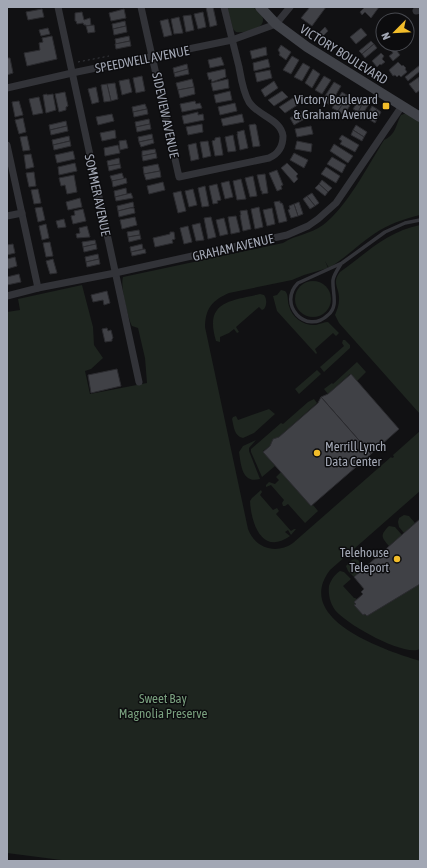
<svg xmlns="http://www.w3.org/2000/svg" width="427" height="868" font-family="'Asap Condensed',sans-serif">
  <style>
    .green { fill: #1e251f }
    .building { fill: #404146; stroke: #2b2b2f }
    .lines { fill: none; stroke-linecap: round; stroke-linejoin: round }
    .path { stroke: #383a3f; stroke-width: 1; stroke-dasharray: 2 3; stroke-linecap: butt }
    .lane { stroke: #323338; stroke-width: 3.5 }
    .street { stroke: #323338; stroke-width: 7 }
    .secondary { stroke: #404248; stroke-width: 10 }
    .poi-dot { fill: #f2bd2a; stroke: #0c0c0e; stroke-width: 1.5 }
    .labels { text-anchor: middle; stroke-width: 3; stroke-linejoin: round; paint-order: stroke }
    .street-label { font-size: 13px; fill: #a2a7b4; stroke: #0c0c0e }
    .poi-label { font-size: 13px; fill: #a2a7b4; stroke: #0c0c0e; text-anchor: end }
    .park-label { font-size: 13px; fill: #799f7e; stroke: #0c0c0e }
  </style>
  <rect width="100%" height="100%" fill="#111113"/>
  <g class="green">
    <path d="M227 7H253C256 10 263 15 263 19 264 30 244 33 236 32L233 29Z"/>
    <path d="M407 113 420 121V215C404 219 388 224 374 234 358 245 345 258 329 268L325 261 328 268 304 275 292 280 229 293C213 300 205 308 205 327L248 529C255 548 276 555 293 543L391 457 392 458 394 457 393 455 420 431V491L330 570C292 620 387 651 420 661V861H69L7 853V312L20 310 18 299 82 285 93 327 94 345 103 358 91 369 85 371 90 394 147 383 145 358 138 328 132 326C128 318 120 286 123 277L283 243C295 235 311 234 323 225 346 208 368 166 384 140 396 135 396 124 401 115Z"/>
    <path d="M420 225V414L339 323 335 315C337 310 339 305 339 300 340 288 331 283 340 272 367 253 386 232 420 225Z"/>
    <circle cx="313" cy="299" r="18"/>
    <path d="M281 290 285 291C289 295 287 300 289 306 292 318 304 326 316 325 320 324 324 322 328 322L339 333 336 336 333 333 315 349 317 353 316 354 277 311 273 296 277 295Z"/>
    <path d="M260 294 264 295C267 299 267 305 264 309L262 310 259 307 236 327 239 332 237 333 234 329 229 333 220 337V342L216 341C204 301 230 301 260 294Z"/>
    <polygon points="343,340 345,340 350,345 350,348 324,372 320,367 344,346 342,343"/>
    <polygon points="357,362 366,372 357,381 350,374 328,394 324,389 332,383 333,384"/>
    <polygon points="317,370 321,374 299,394 295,389"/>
    <polygon points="314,399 317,403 279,437 273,439 270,446 263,451 275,466 262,477 251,452 251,449 281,423 283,424 308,402"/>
    <path d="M269 409 275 414 254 433 243 438C234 436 234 427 232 419L233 417 236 416 238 420Z"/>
    <path d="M256 440 249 448V451L260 479C242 484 241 465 239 452L243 446Z"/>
    <polygon points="281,472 311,506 313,505 318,511 305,523 288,504 285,506 283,506 282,503 284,500 271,485 266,487 266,485 269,482 275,484 279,480 276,477"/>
    <path d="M261 490 262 492 260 495 273 510 277 508 279 511 276 514 291 531 294 529H296L291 535 288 530 285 532 290 536C262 556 251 523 250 501L252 498Z"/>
    <polygon points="404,515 409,516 415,523 404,533 399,527 398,522 399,518"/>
    <path d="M389 526 395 527 402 535 389 546C381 537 380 535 389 526Z"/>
    <polygon points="355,559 358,560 365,568 354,577 348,571 346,566 352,560"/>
    <path d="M340 571 344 572 351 579 343 586 354 598H355L357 599 354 602 356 604 355 605 363 615 365 614 367 616 420 584V649C404 657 346 624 335 610 330 603 328 594 329 586 331 580 334 575 340 571Z"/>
  </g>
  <g class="building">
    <polygon points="206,7 213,7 217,25 210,27"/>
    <polygon points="310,7 326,7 312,26 301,18"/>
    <polygon points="365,7 379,7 371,18 365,12 362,15 360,12"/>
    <polygon points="42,9 44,17 28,20 26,12"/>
    <polygon points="124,9 126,18 111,21 109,13"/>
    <polygon points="82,12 84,20 90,18 91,25 86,26 86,25 84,25 83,23 77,24 76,21 75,21 75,13"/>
    <polygon points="203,12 206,27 198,29 194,14"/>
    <polygon points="191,15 194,30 186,32 183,16"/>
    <polygon points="179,17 183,33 174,34 171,19"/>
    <polygon points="168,19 172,35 164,37 160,21"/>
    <polygon points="125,21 126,26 113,29 112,24"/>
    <polygon points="94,25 95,32 88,33 86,26"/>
    <polygon points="126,26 127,32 114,35 113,29"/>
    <polygon points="325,27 328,31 320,39 317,35"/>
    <polygon points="48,28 50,34 41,36 39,30"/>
    <polygon points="361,28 367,35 356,44 350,37"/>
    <polygon points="52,36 57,59 27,66 24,53 40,50 39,43 43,42 42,38"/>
    <polygon points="129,36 130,41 116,44 115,39"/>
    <polygon points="130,41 131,46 116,49 115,44"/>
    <polygon points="371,41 374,44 362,54 359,51"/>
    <polygon points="374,44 377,48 365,58 362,54"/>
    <polygon points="281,45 291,52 286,60 279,55 280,53 278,50"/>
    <polygon points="266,47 267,55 252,59 250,51"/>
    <polygon points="394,47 400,55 393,61 389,56 393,53 391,50"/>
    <polygon points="381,53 384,56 382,59 385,62 381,65 380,64 377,67 372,61"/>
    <polygon points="292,56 299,60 291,74 283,70"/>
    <polygon points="221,57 224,65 210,68 208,60"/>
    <polygon points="7,58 10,58 13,73 7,75"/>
    <polygon points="268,59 270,67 254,71 253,63"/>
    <polygon points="398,62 402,66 403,65 406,68 405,69 407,72 401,77 399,75 397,77 395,75 393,76 389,70"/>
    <polygon points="303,63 310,67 302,81 294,77"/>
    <polygon points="187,64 188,69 174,73 173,68"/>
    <polygon points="420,65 420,71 408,81 405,77"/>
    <polygon points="188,69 189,74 175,77 174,73"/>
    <polygon points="225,69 226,77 212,82 211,79 209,80 207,73"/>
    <polygon points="313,69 320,74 312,88 305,83"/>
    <polygon points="270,70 272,78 257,82 255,73"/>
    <polygon points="142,76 145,91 136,93 133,78"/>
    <polygon points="324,76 331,80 322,94 315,90"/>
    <polygon points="419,77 420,90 416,93 409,84"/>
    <polygon points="129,79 132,92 122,95 119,81"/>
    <polygon points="192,79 194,87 178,90 176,83"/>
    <polygon points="228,79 229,88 213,91 211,83"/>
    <polygon points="274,81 278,88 265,97 261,90"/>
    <polygon points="334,82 341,86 330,105 325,102 328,98 325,96"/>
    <polygon points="115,83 118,99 111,101 107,84"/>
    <polygon points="107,84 111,101 104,102 101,85"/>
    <polygon points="96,87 99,102 92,104 88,89"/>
    <polygon points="194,87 195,94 180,98 178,90"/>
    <polygon points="230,91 232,100 216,103 214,95"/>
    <polygon points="282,91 288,97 274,106 268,100"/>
    <polygon points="65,92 68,106 66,107 66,110 59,112 55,94"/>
    <polygon points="342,92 348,96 338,111 332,108"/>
    <polygon points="47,94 47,95 53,94 56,110 46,113 43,95"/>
    <polygon points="348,96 354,99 344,115 338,111"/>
    <polygon points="39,97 43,113 33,115 29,99"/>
    <polygon points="293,98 299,104 285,113 279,107"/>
    <polygon points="360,98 364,101 358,112 353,109"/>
    <polygon points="19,101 23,115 15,117 12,102"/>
    <polygon points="195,101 196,104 200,103 202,108 182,112 180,104"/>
    <polygon points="364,101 369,104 362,115 358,112"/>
    <polygon points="235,103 237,111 220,115 218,107"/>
    <polygon points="145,104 147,109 133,112 132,107"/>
    <polygon points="372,106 377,109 370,120 366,117"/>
    <polygon points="147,109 148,114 134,117 133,112"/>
    <polygon points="377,109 381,112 375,123 370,120"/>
    <polygon points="304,110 308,117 294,125 290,118"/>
    <polygon points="198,112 198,115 203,114 204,120 184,124 182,116"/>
    <polygon points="112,114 114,121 98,125 96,117"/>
    <polygon points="242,114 244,122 223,126 221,119"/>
    <polygon points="23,118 26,132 19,134 15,120"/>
    <polygon points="149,119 150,124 136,127 135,122"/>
    <polygon points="66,121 67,126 50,130 49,125"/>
    <polygon points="150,124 151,129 137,132 136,127"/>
    <polygon points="202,124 203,132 188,135 186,127"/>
    <polygon points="255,124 256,125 260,146 253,147 249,125"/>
    <polygon points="356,125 367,132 364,137 353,130"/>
    <polygon points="67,126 68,131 51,135 50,130"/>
    <polygon points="311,126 313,134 297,137 295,129"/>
    <polygon points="115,130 116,138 102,141 100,133"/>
    <polygon points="244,130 248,148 240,150 237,134 238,134 237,132"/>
    <polygon points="353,130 364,137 362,141 351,135"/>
    <polygon points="152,134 153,139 139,142 138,137"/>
    <polygon points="233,135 236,151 228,152 225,137"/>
    <polygon points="342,135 359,145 355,152 340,144 342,141 339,139"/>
    <polygon points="27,136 30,150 23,151 20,137"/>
    <polygon points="69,136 70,141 53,145 52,140"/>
    <polygon points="220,137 223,155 215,156 212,141 215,140 215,138"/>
    <polygon points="153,139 154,143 141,147 139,142"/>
    <polygon points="126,140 128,148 120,150 119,141"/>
    <polygon points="70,141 71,146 54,150 53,145"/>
    <polygon points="208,141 211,156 203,158 200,142"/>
    <polygon points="297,141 312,144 311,152 295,149"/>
    <polygon points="196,143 199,159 191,161 188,145"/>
    <polygon points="334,144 353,156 348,163 330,151"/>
    <polygon points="118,145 120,153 105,156 104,148"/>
    <polygon points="155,149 156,153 142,156 142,151"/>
    <polygon points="73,151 75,159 57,163 55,155"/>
    <polygon points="156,153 157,158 143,161 142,156"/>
    <polygon points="294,153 308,160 304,168 290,160"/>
    <polygon points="31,154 34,167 26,169 24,155"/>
    <polygon points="332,157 346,165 342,173 327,164"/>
    <polygon points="119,158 120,164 108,166 107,161"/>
    <polygon points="75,163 77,171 59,175 58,167"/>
    <polygon points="287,163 298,174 296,176 298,179 294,183 281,168"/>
    <polygon points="120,164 121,168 109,171 108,166"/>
    <polygon points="158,164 160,171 144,174 143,167"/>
    <polygon points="326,167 340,176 336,183 321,174"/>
    <polygon points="277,170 283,185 281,186 282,189 277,191 269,173"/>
    <polygon points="160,171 161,177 146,180 144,174"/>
    <polygon points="34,172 36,186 29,187 26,173"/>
    <polygon points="122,173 124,179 112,181 110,176"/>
    <polygon points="265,174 268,193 262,194 262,191 261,191 257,175"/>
    <polygon points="74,175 77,192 67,194 65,185 61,186 59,178"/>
    <polygon points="253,176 257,196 250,197 245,178"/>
    <polygon points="126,178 127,183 113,187 112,181"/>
    <polygon points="241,179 246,199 237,200 233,181"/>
    <polygon points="322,180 332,188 328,192 319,184"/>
    <polygon points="229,181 233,197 225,199 221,183"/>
    <polygon points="163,182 165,190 149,194 147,186"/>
    <polygon points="217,184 221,200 217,201 218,203 213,204 209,186"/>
    <polygon points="319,184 328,192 325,196 315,188"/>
    <polygon points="205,186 209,206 202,207 198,188"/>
    <polygon points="126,188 127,194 115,197 114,191"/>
    <polygon points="38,189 41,203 34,204 31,190"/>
    <polygon points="193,189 197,205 189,207 185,191"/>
    <polygon points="181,191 186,211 178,213 173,193"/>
    <polygon points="131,193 133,198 116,201 115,197"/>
    <polygon points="312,193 319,203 315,206 307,196"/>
    <polygon points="307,196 315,206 310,209 303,199"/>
    <polygon points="80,198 82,207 68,210 66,202"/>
    <polygon points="280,201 280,203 282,203 283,205 287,221 279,223 274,202"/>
    <polygon points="133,202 134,207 118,211 117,206"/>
    <polygon points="299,202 303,214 298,216 294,204"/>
    <polygon points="294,204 298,216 291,218 288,210 290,209 289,206"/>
    <polygon points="42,207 45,220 38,222 35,208"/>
    <polygon points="259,207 263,227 255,229 251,209"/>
    <polygon points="130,208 134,208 135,213 119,217 118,211"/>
    <polygon points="272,208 275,224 267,226 263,210"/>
    <polygon points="83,209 86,221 73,224 71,216 75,215 74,211"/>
    <polygon points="247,210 251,229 243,231 240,215 241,215 240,211"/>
    <polygon points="236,216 240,232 231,234 228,217"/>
    <polygon points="135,217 137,225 122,229 120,220"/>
    <polygon points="211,217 216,237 208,239 204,218"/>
    <polygon points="224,218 228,234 220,236 216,220"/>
    <polygon points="64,219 66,227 58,228 56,221"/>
    <polygon points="200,223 204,240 196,241 192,225"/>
    <polygon points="46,224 49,238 42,240 39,226"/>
    <polygon points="87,226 90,237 77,238 76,234 80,233 79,228"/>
    <polygon points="188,226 192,242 184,244 180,228"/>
    <polygon points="139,230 140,235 128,237 127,232"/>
    <polygon points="170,232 174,232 175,239 172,240 173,243 155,247 153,238 170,234"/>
    <polygon points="140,235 141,239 129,242 128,237"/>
    <polygon points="95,240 96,244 83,247 82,242"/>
    <polygon points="50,242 53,256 46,257 43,243"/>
    <polygon points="13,244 15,253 7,255 7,245"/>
    <polygon points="96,244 97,249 84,252 83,247"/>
    <polygon points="142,244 143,249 131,252 130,247"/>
    <polygon points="145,249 146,253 132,256 131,252"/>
    <polygon points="98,254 99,259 86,262 85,257"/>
    <polygon points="15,257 17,266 7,269 7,259"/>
    <polygon points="53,259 57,273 50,274 46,261"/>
    <polygon points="99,259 100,264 87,267 86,262"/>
    <polygon points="19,274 21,282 7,285 7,277"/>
    <polygon points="107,291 110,303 104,305 103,300 93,302 91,295"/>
    <polygon points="107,328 108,331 111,330 113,338 112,339 112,341 105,342 102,329"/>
    <polygon points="117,369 121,386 91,393 88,375"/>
    <polygon points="351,374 399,429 371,454 321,397 328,394"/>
    <polygon points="321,397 371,454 311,506 263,452 270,446 273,439 279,437 318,403"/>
    <polygon points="420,519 420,584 367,616 365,614 363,615 354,605 356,604 354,602 363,594 361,592 364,589 354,577"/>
  </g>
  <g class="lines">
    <polyline class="path" points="78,62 109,56"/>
    <path class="lane" d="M341 264C338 269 334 274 333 280 332 292 339 306 328 315 306 336 277 304 298 283L342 263 385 232 405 223 420 220"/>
    <g class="street">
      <polyline points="58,7 139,382"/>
      <path d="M141 7 179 177 269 158C278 154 283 146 283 136 281 119 258 116 249 102 243 92 241 78 239 67 234 47 229 27 224 7"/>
      <polyline points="416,11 420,10"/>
      <polyline points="7,88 72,73 232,40 276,24 290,7"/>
      <polyline points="7,145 38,288"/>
      <polyline points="7,216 22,213"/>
      <polyline points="7,296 38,288 115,273 287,235 308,226 318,219 336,203 402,106"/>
    </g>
    <polyline class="secondary" points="260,7 276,24 307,47 420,117"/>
  </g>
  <g class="poi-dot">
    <rect x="382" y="102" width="8" height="8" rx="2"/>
    <circle cx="317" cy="453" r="4"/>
    <circle cx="397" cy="559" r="4"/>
  </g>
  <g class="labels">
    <g class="street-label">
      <text transform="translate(344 54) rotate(32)" y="5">VICTORY BOULEVARD</text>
      <text transform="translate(142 59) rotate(-11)" y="5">SPEEDWELL AVENUE</text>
      <text transform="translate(166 115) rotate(78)" y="5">SIDEVIEW AVENUE</text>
      <text transform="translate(98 195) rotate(78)" y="5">SOMMER AVENUE</text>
      <text transform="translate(233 247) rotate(-13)" y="5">GRAHAM AVENUE</text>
    </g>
    <g class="poi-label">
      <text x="378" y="104">Victory Boulevard<tspan x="378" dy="15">&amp; Graham Avenue</tspan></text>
      <text x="325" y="451" text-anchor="start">Merrill Lynch<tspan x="325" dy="15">Data Center</tspan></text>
      <text x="389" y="557">Telehouse<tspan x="389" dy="15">Teleport</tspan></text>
    </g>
    <g class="park-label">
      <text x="163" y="703">Sweet Bay<tspan x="163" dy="15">Magnolia Preserve</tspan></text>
    </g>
  </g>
  <rect width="427" height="868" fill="none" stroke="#a2a7b4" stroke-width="16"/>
  <g transform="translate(395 32) rotate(246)"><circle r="19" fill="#0c0c0e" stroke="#484a50"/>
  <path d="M0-3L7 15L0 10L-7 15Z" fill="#f2bd2a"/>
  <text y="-6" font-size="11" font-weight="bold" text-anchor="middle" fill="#a2a7b4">N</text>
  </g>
</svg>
